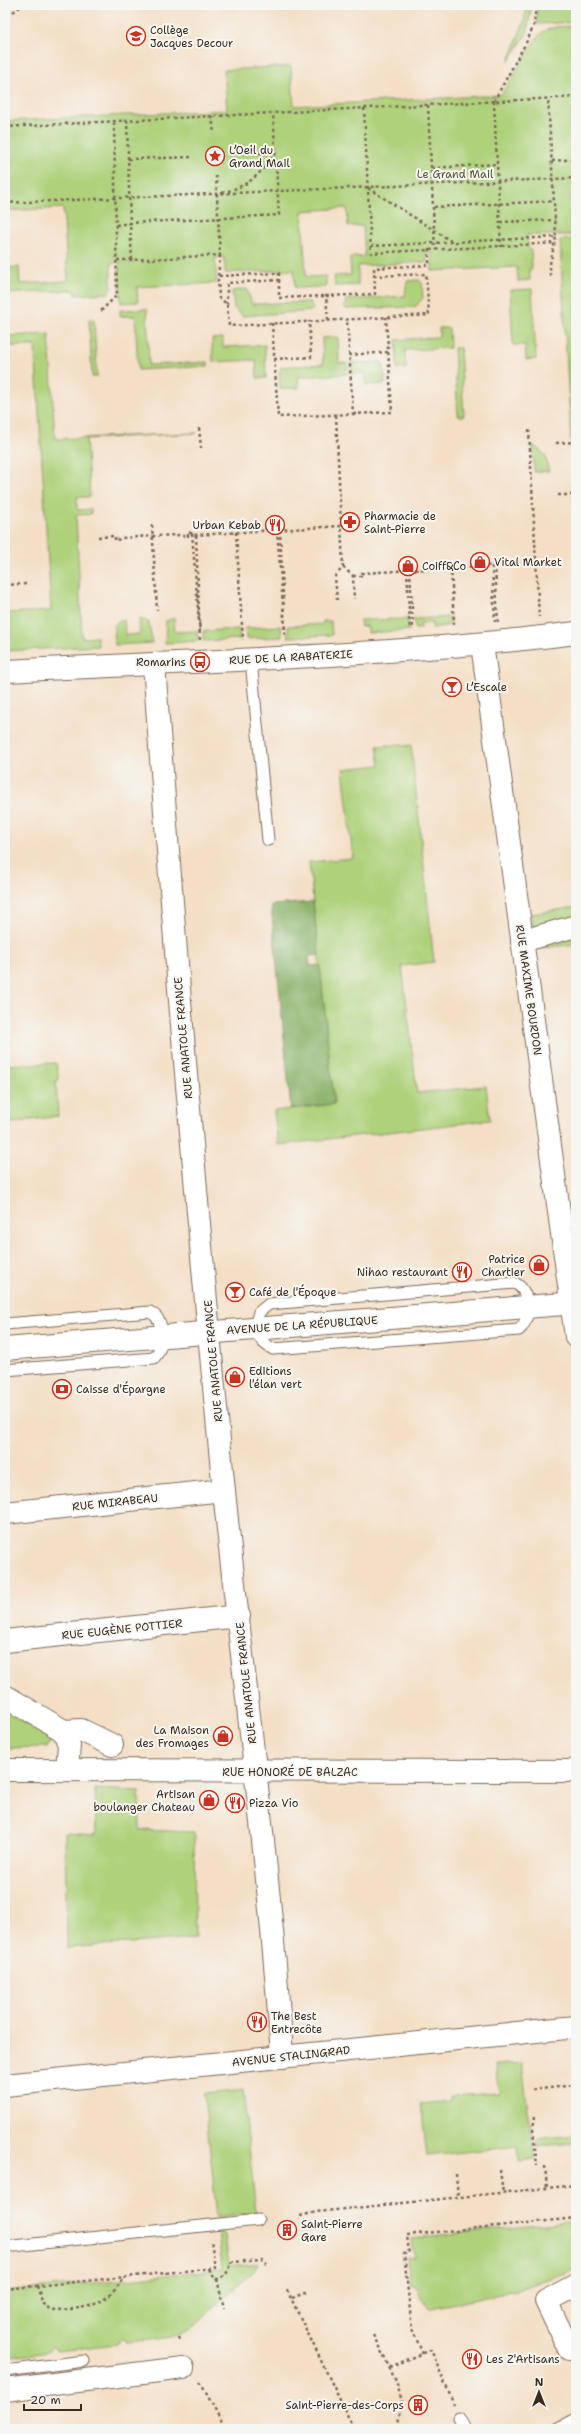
<svg xmlns="http://www.w3.org/2000/svg" width="581" height="2434" font-family="'Shantell Sans',sans-serif">
  <style>
    .green { fill: #aed17a; stroke: #747e4c }
    .forest { fill: #8ab36a; stroke: #626e44 }
    .lines { fill: none; stroke-linecap: round; stroke-linejoin: round }
    .service-casing { stroke: #7c6959; stroke-width: 13 }
    .minor-casing { stroke: #7c6959; stroke-width: 24 }
    .tertiary-casing { stroke: #7c6959; stroke-width: 24 }
    .path { stroke: #7c6959; stroke-width: 2.5; stroke-dasharray: 3 3; stroke-linecap: butt }
    .service { stroke: #fff; stroke-width: 11 }
    .minor { stroke: #fff; stroke-width: 22 }
    .tertiary { stroke: #fff; stroke-width: 22 }
    .labels { text-anchor: middle; stroke-width: 4; stroke-linejoin: round; paint-order: stroke }
    .poi-label { font-size: 11px; fill: #3b2a1e; stroke: #f6f6f2; text-anchor: start }
    .park-label { font-size: 11px; fill: #585435; stroke: #f6f6f2 }
    .street-label { font-size: 11px; fill: #3b2a1e; stroke: #f6f6f2 }
  </style>
  <rect width="100%" height="100%" fill="#f6f6f2"/>
  <filter id="ink" filterUnits="userSpaceOnUse"><feTurbulence type="fractalNoise" baseFrequency=".025" numOctaves="2"/><feDisplacementMap in="SourceGraphic" scale="8" xChannelSelector="R" yChannelSelector="G"/><feConvolveMatrix kernelMatrix="1 2 1 2 8 2 1 2 1" color-interpolation-filters="sRGB"/></filter>
  <filter id="wash" filterUnits="userSpaceOnUse"><feTurbulence type="fractalNoise" baseFrequency=".012" numOctaves="4" result="noise"/><feDisplacementMap in="SourceGraphic" scale="16" xChannelSelector="R" yChannelSelector="G"/><feGaussianBlur stdDeviation="0.9" result="paint"/><feColorMatrix in="noise" values="0 0 0 0 0 0 0 0 0 0 0 0 0 0 0 0 0 1.4 0 .05"/><feComposite in="paint" operator="in"/></filter>
  <g filter="url(#wash)">
    <rect width="100%" height="100%" fill="#f4dfc6"/>
    <g class="green">
      <polygon points="527,5 532,5 527,33 509,61 524,22"/>
      <polygon points="537,5 576,5 576,22 537,24"/>
      <path d="M576 26V194L570 195 572 235H527L528 247 531 250 532 269H529L530 280 518 281 517 267 432 271V253H426L427 262 358 266V285L335 286 334 276 351 275 350 257 365 256 363 226H348L347 208 302 211 306 277 326 276V287L295 288 294 270 225 273 224 257 215 258 217 283 137 287 138 302 121 303 119 266 122 262 111 263V288L109 289V293L76 295 75 290 5 294V268L19 267 20 284 68 281 63 208 5 211V121L227 110 224 70 291 66 294 106 501 95 537 37C550 25 559 27 576 26Z"/>
      <polygon points="573,239 576,276 576,440 571,441 560,240"/>
      <polygon points="419,280 422,283 423,298 415,307 346,309 344,307 346,300 405,296 407,281"/>
      <polygon points="247,289 252,304 310,302 313,309 311,311 242,316 234,308 232,291"/>
      <polygon points="532,289 536,359 526,360 525,345 513,345 510,290"/>
      <polygon points="147,309 149,365 208,362 208,366 138,370 135,316 120,316 120,310"/>
      <polygon points="89,319 94,319 97,377 92,377"/>
      <polygon points="439,328 449,328 450,348 405,350 406,369 397,369 396,340 439,337"/>
      <polygon points="49,334 55,439 197,433 86,439 90,497 77,497 77,510 91,509 91,514 76,515 82,638 97,637 98,646 5,651 5,601 6,613 51,611 35,346 5,346 5,336"/>
      <polygon points="338,337 339,363 347,363 348,374 298,377 299,388 280,389 279,372 281,367 323,364 322,338"/>
      <polygon points="223,338 223,347 265,345 266,378 257,378 256,360 213,362 212,339"/>
      <polygon points="454,348 460,348 464,416 458,416"/>
      <polygon points="381,362 384,366 385,384 366,385 365,373 352,374 351,363"/>
      <polygon points="533,445 545,455 549,471 534,472"/>
      <polygon points="576,445 576,500 574,500 571,446"/>
      <polygon points="451,617 451,625 432,628 432,623 420,624 421,629 415,629 414,619"/>
      <polygon points="174,618 175,632 197,631 198,641 165,643 166,621"/>
      <polygon points="139,619 149,622 152,643 115,645 114,627 117,622 124,620 125,635 140,634"/>
      <polygon points="408,619 409,630 368,633 368,626 361,627 360,620"/>
      <polygon points="323,621 331,621 332,635 288,637 288,626 323,624"/>
      <polygon points="281,626 282,637 246,639 245,628"/>
      <polygon points="239,629 240,639 203,641 203,631"/>
      <polygon points="402,744 403,746 411,745 434,962 402,966 417,1093 486,1086 490,1120 278,1145 274,1111 334,1103 309,862 353,858 343,769 380,765 377,746"/>
      <polygon points="576,907 576,918 533,928 531,914"/>
      <polygon points="576,933 576,944 535,949"/>
      <polygon points="56,1063 59,1080 56,1081 58,1116 5,1124 5,1065"/>
      <polygon points="5,1711 48,1735 51,1741 48,1747 5,1748"/>
      <polygon points="95,1789 139,1791 140,1830 194,1832 195,1938 67,1948 65,1833 96,1835"/>
      <polygon points="522,2063 534,2159 519,2161 518,2146 427,2156 421,2104 450,2101 450,2096 499,2093 495,2065"/>
      <polygon points="243,2090 256,2213 217,2218 204,2094"/>
      <polygon points="576,2134 576,2143 537,2146 536,2138"/>
      <polygon points="576,2221 576,2268 568,2272 513,2291 510,2290 479,2299 429,2308 416,2286 410,2286 407,2258 414,2257 412,2238"/>
      <path d="M218 2230 225 2235 229 2266 258 2263 252 2273 189 2330C172 2340 146 2340 126 2342L121 2338 117 2344 57 2351 52 2347 48 2352 5 2358V2292L222 2269Z"/>
    </g>
    <polygon class="forest" points="313,902 319,955 309,956 310,966 320,965 334,1104 291,1109 271,905"/>
  </g>
  <g filter="url(#ink)">
    <g class="lines">
      <g class="service-casing">
        <g id="service">
          <polyline points="251,660 268,840"/>
          <path d="M515 1283C530 1291 532 1318 519 1330L273 1349C258 1342 253 1328 259 1312L269 1304Z"/>
          <path d="M5 1324 150 1312C166 1320 164 1347 154 1358L5 1370"/>
          <polyline points="5,2247 258,2220"/>
          <polyline points="5,2371 84,2361"/>
          <polyline points="459,2418 465,2429"/>
          <polyline points="557,2429 576,2419"/>
        </g>
      </g>
      <g class="minor-casing">
        <g id="minor">
          <polyline points="482,644 576,1337"/>
          <path d="M154 664C174 940 197 1216 224 1491 243 1679 270 1868 282 2057"/>
          <path d="M5 671C196 661 387 657 576 633"/>
          <polyline points="522,941 576,926"/>
          <polyline points="5,1349 576,1303"/>
          <polyline points="5,1513 224,1490"/>
          <polyline points="5,1641 239,1616"/>
          <polyline points="5,1696 64,1731 69,1745 67,1770"/>
          <polyline points="64,1731 81,1730 112,1745"/>
          <polyline points="5,1770 576,1771"/>
          <polyline points="576,2285 546,2301 569,2349 576,2345"/>
          <polyline points="5,2390 183,2368"/>
        </g>
      </g>
      <g class="tertiary-casing">
        <polyline id="tertiary" points="5,2085 576,2027"/>
      </g>
      <g class="path">
        <polyline points="13,12 23,5"/>
        <polyline points="494,101 501,247"/>
        <polyline points="494,101 528,39 534,25 536,5"/>
        <polyline points="428,105 435,249"/>
        <polyline points="364,108 371,253 556,243"/>
        <polyline points="212,116 214,134"/>
        <polyline points="127,120 130,223 279,215 273,113"/>
        <polyline points="5,127 576,97"/>
        <polyline points="235,153 261,153 264,154 275,152"/>
        <polyline points="261,153 263,150 267,152"/>
        <polyline points="128,159 194,157"/>
        <polyline points="552,161 576,159"/>
        <polyline points="432,168 497,164"/>
        <polyline points="368,188 451,241"/>
        <path d="M222 193C250 185 259 176 275 153"/>
        <polyline points="5,203 576,178"/>
        <polyline points="434,207 554,201"/>
        <polyline points="500,222 555,220"/>
        <polyline points="116,225 130,223 132,260 220,255 216,176"/>
        <polyline points="574,236 576,236"/>
        <polyline points="371,246 556,237 548,99"/>
        <polyline points="220,255 218,279 219,298 227,304 229,326 429,315 426,274 375,276"/>
        <polyline points="117,260 132,260"/>
        <polyline points="219,276 279,273 279,280 227,283 227,304"/>
        <polyline points="550,276 550,264 556,237"/>
        <polyline points="279,280 279,298 326,296"/>
        <polyline points="101,311 117,295 114,121"/>
        <polyline points="328,320 326,296 375,294 374,268 429,265 429,249"/>
        <polyline points="272,323 278,417 353,414 347,319"/>
        <polyline points="349,355 388,352"/>
        <polyline points="274,359 311,357 309,321"/>
        <polyline points="353,414 392,412 386,317"/>
        <polyline points="336,415 343,567 335,577 337,600"/>
        <polyline points="199,428 201,448"/>
        <polyline points="529,430 539,617"/>
        <polyline points="556,443 576,442"/>
        <polyline points="558,495 576,495"/>
        <polyline points="152,525 157,610"/>
        <polyline points="277,530 285,629"/>
        <polyline points="280,530 285,638"/>
        <polyline points="236,532 243,640"/>
        <polyline points="192,533 200,634"/>
        <polyline points="196,535 200,642"/>
        <polyline points="98,537 115,536 115,541 122,538 152,536 180,535 188,537 188,532 196,535 341,526"/>
        <polyline points="495,565 498,623"/>
        <polyline points="492,566 495,622"/>
        <polyline points="343,567 353,576 354,599"/>
        <polyline points="451,568 454,625"/>
        <polyline points="407,570 410,630"/>
        <polyline points="410,570 413,630"/>
        <polyline points="353,576 363,576 362,573 536,563"/>
        <polyline points="5,585 26,584"/>
        <polyline points="532,2090 576,2085"/>
        <polyline points="535,2117 533,2129 537,2166"/>
        <polyline points="545,2166 547,2188"/>
        <polyline points="500,2170 503,2193"/>
        <polyline points="456,2174 458,2197"/>
        <polyline points="300,2216 316,2212 576,2185"/>
        <path d="M209 2269 216 2279C225 2279 229 2270 232 2262L262 2260 267 2264"/>
        <polyline points="217,2279 224,2309"/>
        <path d="M37 2286 43 2304 51 2310C83 2309 106 2308 123 2278"/>
        <polyline points="5,2289 215,2268 211,2240"/>
        <polyline points="287,2290 354,2429"/>
        <polyline points="292,2298 307,2292"/>
        <polyline points="373,2335 396,2381 402,2401 397,2429"/>
        <polyline points="179,2337 180,2340"/>
        <polyline points="423,2354 412,2329 404,2254 409,2253 407,2235 576,2218"/>
        <polyline points="390,2367 431,2350 454,2405"/>
        <polyline points="200,2382 226,2429"/>
      </g>
      <use href="#service" class="service"/>
      <use href="#minor" class="minor"/>
      <use href="#tertiary" class="tertiary"/>
    </g>
  </g>
  <defs>
    <g id="school-ring" transform="scale(1)"><circle r="9.5" fill="#f6f6f2" stroke="#c8321e" stroke-width="1.5"/><path d="M0-5L7-2L0 1L-7-2ZM-4 1L0 2.5L4 1V4Q0 6-4 4Z" fill="#c8321e"/></g>
    <g id="sight-ring" transform="scale(1)"><circle r="9.5" fill="#f6f6f2" stroke="#c8321e" stroke-width="1.5"/><path d="M0-6L1.8-2.2L6-1.7L2.9 1.2L3.7 5.4L0 3.3L-3.7 5.4L-2.9 1.2L-6-1.7L-1.8-2.2Z" fill="#c8321e"/></g>
    <g id="pharmacy-ring" transform="scale(1)"><circle r="9.5" fill="#f6f6f2" stroke="#c8321e" stroke-width="1.5"/><path d="M-2-6h4v4h4v4h-4v4h-4v-4h-4v-4h4Z" fill="#c8321e"/></g>
    <g id="restaurant-ring" transform="scale(1)"><circle r="9.5" fill="#f6f6f2" stroke="#c8321e" stroke-width="1.5"/><path d="M-5-6h1v4h1v-4h1v4h1v-4h1v5L-1.5 .5V6h-2V.5L-5-1ZM5-6V6H3V1.5H1.5Q1.5-4 5-6Z" fill="#c8321e"/></g>
    <g id="shop-ring" transform="scale(1)"><circle r="9.5" fill="#f6f6f2" stroke="#c8321e" stroke-width="1.5"/><path d="M-5-2.5h2.3a2.7 3.5 0 0 1 5.4 0H5L5.5 6h-11ZM-1.5-2.5h3a1.5 2.3 0 0 0-3 0Z" fill="#c8321e"/></g>
    <g id="bus-ring" transform="scale(1)"><circle r="9.5" fill="#f6f6f2" stroke="#c8321e" stroke-width="1.5"/><path d="M-5-6H5V4H4V6H2V4H-2V6H-4V4H-5ZM-3.5-4V0h7V-4ZM-3.5 1.2v1.5H-2V1.2ZM2 1.2v1.5H3.5V1.2Z" fill="#c8321e"/></g>
    <g id="bar-ring" transform="scale(1)"><circle r="9.5" fill="#f6f6f2" stroke="#c8321e" stroke-width="1.5"/><path d="M-6-5H6L.8 .8V4.5H3.5V6h-7V4.5H-.8V.8Z" fill="#c8321e"/></g>
    <g id="bank-ring" transform="scale(1)"><circle r="9.5" fill="#f6f6f2" stroke="#c8321e" stroke-width="1.5"/><path d="M-6-4H6V4H-6ZM0-2.3a2.3 2.3 0 1 0 0 4.6a2.3 2.3 0 1 0 0-4.6Z" fill="#c8321e"/></g>
    <g id="building-ring" transform="scale(1)"><circle r="9.5" fill="#f6f6f2" stroke="#c8321e" stroke-width="1.5"/><path d="M-4-6H4V6H1V3H-1V6H-4ZM-2.5-4.3h1.7v1.8h-1.7ZM.8-4.3h1.7v1.8H.8ZM-2.5-1h1.7V.8h-1.7ZM.8-1h1.7V.8H.8Z" fill="#c8321e"/></g>
  </defs>
  <g fill-rule="evenodd">
    <use href="#school-ring" x="136" y="36"/>
    <use href="#sight-ring" x="215" y="156"/>
    <use href="#pharmacy-ring" x="350" y="522"/>
    <use href="#restaurant-ring" x="275" y="525"/>
    <use href="#shop-ring" x="480" y="562"/>
    <use href="#shop-ring" x="408" y="566"/>
    <use href="#bus-ring" x="200" y="662"/>
    <use href="#bar-ring" x="452" y="687"/>
    <use href="#shop-ring" x="539" y="1265"/>
    <use href="#restaurant-ring" x="462" y="1272"/>
    <use href="#bar-ring" x="235" y="1292"/>
    <use href="#shop-ring" x="235" y="1377"/>
    <use href="#bank-ring" x="62" y="1389"/>
    <use href="#shop-ring" x="223" y="1736"/>
    <use href="#shop-ring" x="209" y="1800"/>
    <use href="#restaurant-ring" x="235" y="1803"/>
    <use href="#restaurant-ring" x="257" y="2022"/>
    <use href="#building-ring" x="287" y="2230"/>
    <use href="#restaurant-ring" x="472" y="2359"/>
    <use href="#building-ring" x="418" y="2405"/>
  </g>
  <g class="labels">
    <g class="poi-label">
      <text x="150" y="34">Collège<tspan x="150" dy="13">Jacques Decour</tspan></text>
      <text x="229" y="154">L’Oeil du<tspan x="229" dy="13">Grand Mail</tspan></text>
      <text x="364" y="520">Pharmacie de<tspan x="364" dy="13">Saint-Pierre</tspan></text>
      <text x="261" y="529" text-anchor="end">Urban Kebab</text>
      <text x="494" y="566">Vital Market</text>
      <text x="422" y="570">Coiff&amp;Co</text>
      <text x="186" y="666" text-anchor="end">Romarins</text>
      <text x="466" y="691">L’Escale</text>
      <text x="525" y="1263" text-anchor="end">Patrice<tspan x="525" dy="13">Chartier</tspan></text>
      <text x="448" y="1276" text-anchor="end">Nihao restaurant</text>
      <text x="249" y="1296">Café de l'Époque</text>
      <text x="249" y="1375">Editions<tspan x="249" dy="13">l'élan vert</tspan></text>
      <text x="76" y="1393">Caisse d'Épargne</text>
      <text x="209" y="1734" text-anchor="end">La Maison<tspan x="209" dy="13">des Fromages</tspan></text>
      <text x="195" y="1798" text-anchor="end">Artisan<tspan x="195" dy="13">boulanger Chateau</tspan></text>
      <text x="249" y="1807">Pizza Vio</text>
      <text x="271" y="2020">The Best<tspan x="271" dy="13">Entrecôte</tspan></text>
      <text x="301" y="2228">Saint-Pierre<tspan x="301" dy="13">Gare</tspan></text>
      <text x="486" y="2363">Les Z'Artisans</text>
      <text x="404" y="2409" text-anchor="end">Saint-Pierre-des-Corps</text>
    </g>
    <g class="park-label">
      <text x="455" y="178">Le Grand Mail</text>
    </g>
    <g class="street-label">
      <text transform="translate(291 657) rotate(-3)" y="4">RUE DE LA RABATERIE</text>
      <text transform="translate(529 990) rotate(82)" y="4">RUE MAXIME BOURDON</text>
      <text transform="translate(183 1038) rotate(-95)" y="4">RUE ANATOLE FRANCE</text>
      <text transform="translate(302 1325) rotate(-4)" y="4">AVENUE DE LA RÉPUBLIQUE</text>
      <text transform="translate(213 1361) rotate(-95)" y="4">RUE ANATOLE FRANCE</text>
      <text transform="translate(115 1502) rotate(-6)" y="4">RUE MIRABEAU</text>
      <text transform="translate(122 1629) rotate(-6)" y="4">RUE EUGÈNE POTTIER</text>
      <text transform="translate(246 1683) rotate(-96)" y="4">RUE ANATOLE FRANCE</text>
      <text x="290" y="1776">RUE HONORÉ DE BALZAC</text>
      <text transform="translate(291 2056) rotate(-6)" y="4">AVENUE STALINGRAD</text>
    </g>
  </g>
  <rect width="581" height="2434" fill="none" stroke="#f6f6f2" stroke-width="20"/>
  <g transform="translate(539 2392)" stroke="#f6f6f2" stroke-width="3" paint-order="stroke">
  <path d="M0-3L7 15L0 10L-7 15Z" fill="#3b2a1e"/>
  <text y="-6" font-size="11" font-weight="bold" text-anchor="middle" fill="#3b2a1e">N</text>
  </g>
  <path d="M24 2404v6h57v-6" fill="none" stroke="#3b2a1e" stroke-width="2"/>
  <text x="30" y="2404" font-size="12" fill="#3b2a1e" stroke="#f6f6f2" stroke-width="3" paint-order="stroke">20 m</text>
</svg>
